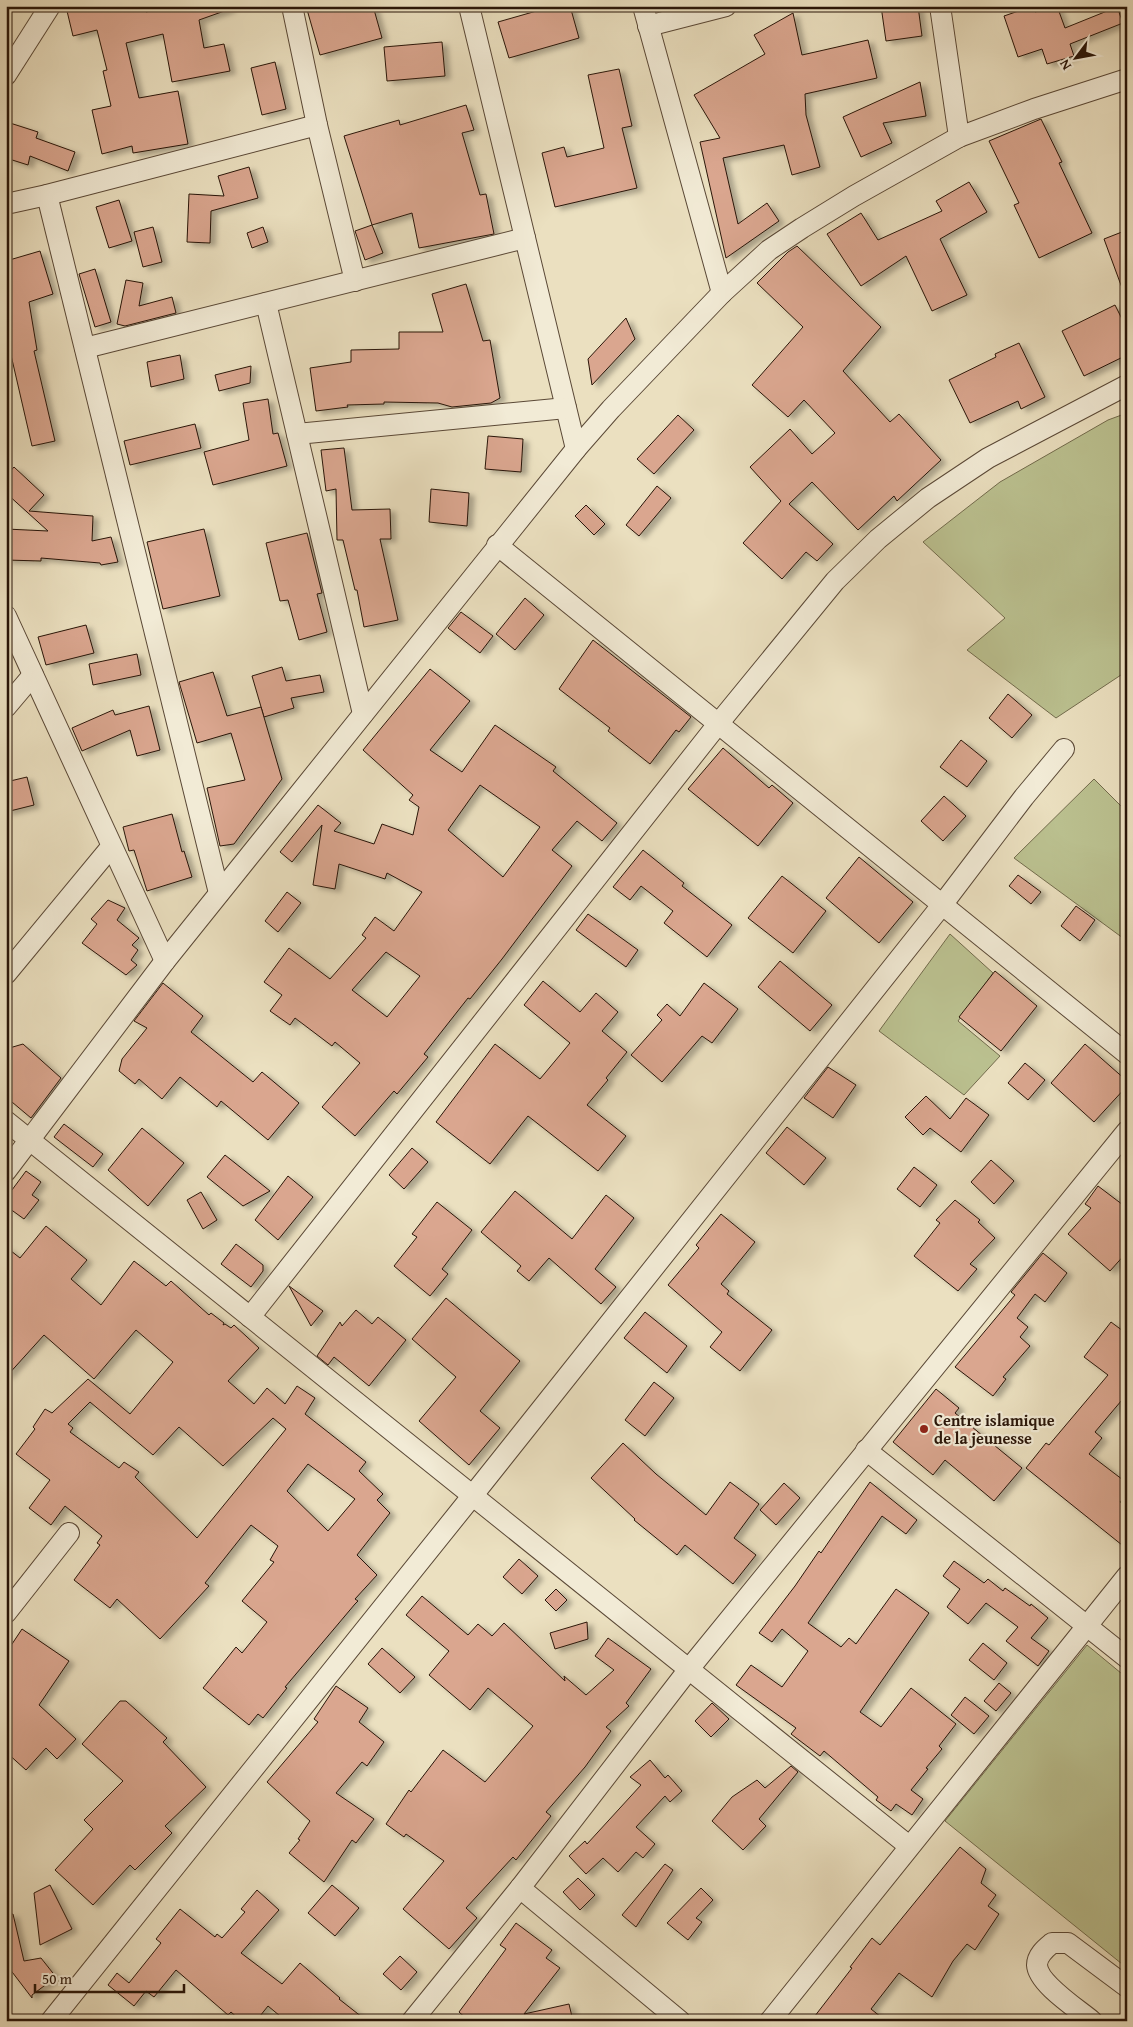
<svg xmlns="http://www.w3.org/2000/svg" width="1133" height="2027" font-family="'Gentium Book Plus',serif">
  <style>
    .green { fill: #bbc190; stroke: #726b4c }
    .building { fill: #daa68f; stroke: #291508; fill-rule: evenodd; filter: url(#shadow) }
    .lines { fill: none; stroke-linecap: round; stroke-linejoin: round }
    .minor-casing { stroke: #5a4836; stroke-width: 22 }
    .minor { stroke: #f2ebd6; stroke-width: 20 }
    .poi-dot { fill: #8f2418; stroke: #f2ebd6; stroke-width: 2 }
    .labels { text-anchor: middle; stroke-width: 4.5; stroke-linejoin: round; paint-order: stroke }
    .poi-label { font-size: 16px; font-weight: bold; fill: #291508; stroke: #f2ebd6; text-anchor: start }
  </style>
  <defs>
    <filter id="shadow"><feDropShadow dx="5.5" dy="3" stdDeviation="2.5" flood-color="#0004"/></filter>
  </defs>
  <rect width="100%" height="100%" fill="#ebe0c0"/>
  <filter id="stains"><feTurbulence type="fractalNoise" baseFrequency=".004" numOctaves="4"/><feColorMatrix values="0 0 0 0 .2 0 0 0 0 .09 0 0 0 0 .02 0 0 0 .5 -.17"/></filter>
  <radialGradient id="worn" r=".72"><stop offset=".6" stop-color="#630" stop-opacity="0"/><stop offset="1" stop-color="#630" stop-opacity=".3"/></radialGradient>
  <g class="green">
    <polygon points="1127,413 1127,671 1056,718 967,650 1005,618 923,542 1000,482 1108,420"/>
    <polygon points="1094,779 1127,812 1127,941 1014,858"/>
    <polygon points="950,934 993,973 958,1021 1000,1056 964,1095 879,1031"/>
    <polygon points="1087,1645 1127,1678 1127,1968 945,1821"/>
  </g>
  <g class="building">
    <polygon points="87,6 144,6 146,12 170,6 229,6 230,9 199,20 204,48 224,44 230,71 172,82 163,34 126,43 139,98 178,91 188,144 133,153 132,146 102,154 92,110 111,106 103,71 107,70 97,30 73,36 67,11"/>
    <polygon points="306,6 373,6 382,38 320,55"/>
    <polygon points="554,6 570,6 579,38 509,58 498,22"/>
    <polygon points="881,6 918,6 922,36 886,41"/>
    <polygon points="1033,6 1035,12 1057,6 1065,28 1117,7 1123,23 1070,44 1074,56 1047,64 1042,49 1018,57 1004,16"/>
    <polygon points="793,13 802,55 868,40 877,78 805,94 806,115 820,167 792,175 784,145 723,158 738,224 767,203 779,221 726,258 700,142 720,138 694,95 765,54 754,35"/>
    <polygon points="442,42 445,76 387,81 384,47"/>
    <polygon points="275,62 286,109 262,115 251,68"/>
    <polygon points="619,69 632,126 622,128 637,188 555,207 542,153 564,147 567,157 604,148 588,75"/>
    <polygon points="920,82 926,116 883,123 892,143 861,157 843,117"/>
    <polygon points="466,105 474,130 462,133 480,195 486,194 494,234 419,248 412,213 372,225 344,136 399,120 400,125"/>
    <polygon points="1041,119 1062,162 1059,163 1092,233 1039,258 1014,205 1019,203 989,141"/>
    <polygon points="10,123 38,132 36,138 75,152 68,171 30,156 28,165 6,158 6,133"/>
    <polygon points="249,167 258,198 211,211 210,243 187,242 189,194 224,196 218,176"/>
    <polygon points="969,182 987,212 940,239 967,295 932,311 906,256 861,286 827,234 861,213 878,240 942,211 936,201"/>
    <polygon points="119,200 132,241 109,248 96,207"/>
    <polygon points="372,225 383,253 365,260 355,231"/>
    <polygon points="153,227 162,262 143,267 134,232"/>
    <polygon points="263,227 268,242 252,248 247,233"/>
    <polygon points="1127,230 1127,296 1125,296 1104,239"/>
    <polygon points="797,246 881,327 843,371 890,422 899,414 941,460 897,501 894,496 858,530 812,482 789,504 833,544 817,561 806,552 782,579 743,543 781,501 750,467 790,429 812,454 835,433 804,400 788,417 752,385 803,327 757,283 788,252"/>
    <polygon points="40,251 53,294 29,302 37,350 34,351 55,441 32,446 11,355 6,356 6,261"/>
    <polygon points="95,269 111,322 95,327 79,274"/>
    <polygon points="126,280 143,283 139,306 172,297 176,313 125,326 117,324"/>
    <polygon points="466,284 483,341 490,340 500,398 491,403 452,407 438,403 384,402 384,404 347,405 348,407 316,411 310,368 351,362 351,350 399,349 399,332 443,332 432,294"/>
    <polygon points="1115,305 1127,329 1127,355 1084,376 1062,331"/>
    <polygon points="626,318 635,339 592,385 588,359"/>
    <polygon points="1019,343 1045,397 1021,409 1018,401 970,423 949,380 996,357 995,354"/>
    <polygon points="180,355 184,379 151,387 147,362"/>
    <polygon points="251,366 250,383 219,391 215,375"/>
    <polygon points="268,399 273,434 278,433 287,466 213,485 204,452 249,440 243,403"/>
    <polygon points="678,415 694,430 654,474 637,459"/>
    <polygon points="195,424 201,448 130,465 124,441"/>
    <polygon points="488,436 523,439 521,472 485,469"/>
    <polygon points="344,448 352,510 390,509 391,539 380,539 398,620 364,627 357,590 355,590 343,540 337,540 336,489 326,491 321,450"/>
    <polygon points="14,467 44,495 29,511 93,516 92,541 111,537 118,562 101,565 100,563 41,558 41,561 6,560 6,529 48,531 6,493 6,476"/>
    <polygon points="657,486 671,498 639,536 626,525"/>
    <polygon points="431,489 469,493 467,526 429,522"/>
    <polygon points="586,505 605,524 594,535 575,516"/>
    <polygon points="204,529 220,596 163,609 147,542"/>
    <polygon points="307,533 322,593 317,594 327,632 299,640 288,600 280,601 266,543"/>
    <polygon points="525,598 544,615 515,650 496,634"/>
    <polygon points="461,612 493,636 480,653 448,628"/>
    <polygon points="86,625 94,653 46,665 38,637"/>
    <polygon points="593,640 691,717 679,732 676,730 650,764 608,731 610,728 559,689"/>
    <polygon points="137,654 141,675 93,685 89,664"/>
    <polygon points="282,667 286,681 320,675 324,692 291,698 294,708 264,717 252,676"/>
    <path d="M430 669 470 701 430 750 462 772 495 725 556 767 553 771 617 823 602 841 577 821 552 850 572 866 502 959 470 999 468 998 424 1054 428 1057 397 1094 394 1091 355 1136 322 1107 360 1063 335 1042 332 1046 295 1018 290 1025 270 1011 282 995 264 982 289 948 330 979 366 938 362 935 375 917 394 931 422 892 387 873 385 879 339 864 335 889 313 885 322 825 292 862 280 852 318 805 341 823 334 831 374 844 382 824 413 835 419 807 409 800 413 795 363 750ZM480 785 540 827 503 877 448 830ZM386 952 420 976 387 1017 352 990Z"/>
    <polygon points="213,672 227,716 261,707 282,779 234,844 220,846 207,788 245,780 231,733 197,743 179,682"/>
    <polygon points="1008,694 1032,715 1012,738 989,718"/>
    <polygon points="149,706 160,750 137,756 130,730 82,751 72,728 113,710 115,715"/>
    <polygon points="961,740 987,761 967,787 940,767"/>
    <polygon points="723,748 769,788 772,785 793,803 758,846 688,789"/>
    <polygon points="27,777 34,805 6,812 6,782"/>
    <polygon points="944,796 966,816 943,841 921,821"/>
    <polygon points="172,814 182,852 184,851 192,877 147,891 134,850 129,851 123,827"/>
    <polygon points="643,850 684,883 682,886 732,925 707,957 664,923 673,911 641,886 630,900 613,887"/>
    <polygon points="859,857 913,902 879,943 826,898"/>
    <polygon points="1018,875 1041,892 1031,904 1009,886"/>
    <polygon points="782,876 826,911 793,953 748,918"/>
    <polygon points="287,892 301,903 278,932 265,921"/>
    <polygon points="108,900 125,908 117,920 139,938 132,945 138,950 131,960 137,965 126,975 82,943 97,924 91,919"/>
    <polygon points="1076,906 1095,920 1080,941 1061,926"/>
    <polygon points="588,914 638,950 626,967 576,930"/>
    <polygon points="780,961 832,1005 810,1031 758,987"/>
    <polygon points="995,971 1037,1006 1001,1051 959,1017"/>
    <polygon points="543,981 580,1012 596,993 618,1012 602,1031 627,1052 606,1078 608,1080 587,1105 626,1136 598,1171 528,1116 490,1164 436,1122 495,1044 540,1079 570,1043 524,1005"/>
    <polygon points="163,983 203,1016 191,1032 253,1082 262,1072 299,1103 268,1140 221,1101 217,1107 180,1077 162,1099 139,1079 135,1084 119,1071 122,1059 147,1028 134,1021"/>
    <polygon points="704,983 738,1009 712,1043 702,1036 662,1082 631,1055 662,1020 657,1015 667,1004 680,1016"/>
    <polygon points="23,1044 61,1078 31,1118 6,1097 6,1049"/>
    <polygon points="1085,1044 1127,1081 1127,1086 1094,1122 1051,1083"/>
    <polygon points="1025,1063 1045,1080 1028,1100 1008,1083"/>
    <polygon points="828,1067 856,1085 833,1118 804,1098"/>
    <polygon points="926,1096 950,1119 966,1098 989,1115 961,1152 930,1128 923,1135 905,1117"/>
    <polygon points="64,1124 103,1154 93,1167 54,1137"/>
    <polygon points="787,1127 826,1158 804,1185 766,1153"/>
    <polygon points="142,1128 184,1163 148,1206 108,1170"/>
    <polygon points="412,1148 428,1162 404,1189 389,1175"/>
    <polygon points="225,1155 270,1191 243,1206 207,1177"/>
    <polygon points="991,1160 1014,1181 994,1204 971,1182"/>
    <polygon points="914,1167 937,1185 920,1207 897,1189"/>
    <polygon points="26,1171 41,1182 32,1195 39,1200 24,1219 6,1206 6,1198"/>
    <polygon points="288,1176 313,1197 278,1240 255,1220"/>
    <polygon points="1098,1186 1127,1208 1127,1252 1110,1271 1068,1234 1091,1208 1085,1204"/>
    <polygon points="515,1191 572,1239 606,1195 634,1218 595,1269 616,1287 601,1304 549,1258 529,1281 517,1271 521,1266 481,1232"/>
    <polygon points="201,1192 217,1220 203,1229 187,1200"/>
    <polygon points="955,1200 980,1220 978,1222 995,1238 970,1264 977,1269 958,1291 914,1256 940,1223 936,1220"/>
    <polygon points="437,1202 472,1230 442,1269 448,1274 430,1296 394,1266 417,1237 412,1234"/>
    <polygon points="721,1214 755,1242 721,1284 729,1291 727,1294 772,1330 740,1371 710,1347 722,1332 668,1285 699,1248 696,1245"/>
    <path d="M46 1226 87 1260 71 1279 101 1305 134 1261 166 1286 171 1281 209 1315 211 1313 224 1323 223 1325 225 1324 231 1328 234 1325 259 1348 228 1381 254 1404 267 1388 285 1404 297 1386 315 1398 305 1414 366 1462 359 1471 383 1494 377 1500 390 1513 357 1555 377 1575 355 1599 358 1601 355 1604 285 1687 287 1688 263 1718 258 1714 249 1725 203 1688 236 1647 242 1653 267 1622 242 1601 274 1562 270 1560 278 1546 251 1525 205 1583 209 1586 160 1639 117 1599 110 1608 74 1580 100 1545 97 1543 102 1536 65 1506 51 1525 29 1508 50 1480 16 1454 35 1429 33 1427 45 1409 52 1413 88 1379 130 1414 173 1362 136 1330 94 1379 44 1335 6 1377V1247L20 1258ZM90 1402 153 1455 179 1427 223 1466 273 1418 286 1429 197 1538 135 1477 139 1472 124 1462 119 1468 70 1432 73 1428 68 1424ZM308 1464 355 1499 328 1531 287 1491Z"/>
    <polygon points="236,1244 263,1265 263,1271 251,1287 221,1264"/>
    <polygon points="1043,1253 1067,1273 1045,1302 1035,1294 1017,1318 1028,1327 1020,1337 1030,1346 1003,1377 1006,1379 993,1396 955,1367 1015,1295 1011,1292"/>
    <polygon points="289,1286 323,1311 311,1326"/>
    <polygon points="446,1298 520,1361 480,1411 500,1428 469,1465 419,1421 456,1377 412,1339"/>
    <polygon points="356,1310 372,1324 378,1317 406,1340 369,1386 334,1357 328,1365 317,1356 340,1322 342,1326"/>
    <polygon points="645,1312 687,1346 667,1373 624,1338"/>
    <polygon points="1111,1322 1127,1334 1127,1394 1095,1432 1102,1438 1089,1454 1127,1483 1127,1494 1120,1502 1127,1508 1127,1549 1026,1468 1046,1443 1049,1445 1108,1375 1084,1357"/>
    <polygon points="654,1382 674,1398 645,1436 625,1420"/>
    <polygon points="936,1389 959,1408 955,1413 1022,1468 994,1501 945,1460 933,1475 893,1442"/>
    <polygon points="623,1443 656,1474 706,1515 730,1482 759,1504 734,1538 756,1555 733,1584 685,1545 677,1555 634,1520 635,1519 591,1478"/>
    <polygon points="870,1482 917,1520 906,1534 882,1516 808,1623 841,1647 849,1638 856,1644 896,1589 929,1613 860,1712 881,1727 911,1688 956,1724 939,1746 942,1749 926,1768 928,1769 911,1790 923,1799 912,1815 896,1804 891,1811 876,1800 878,1797 824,1751 820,1756 791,1734 796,1728 736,1685 751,1665 782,1687 808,1651 782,1629 772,1642 759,1633 795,1586 819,1551 821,1553"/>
    <polygon points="784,1483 800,1498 776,1525 760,1510"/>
    <polygon points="519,1559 538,1576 522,1594 503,1577"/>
    <polygon points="954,1561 984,1583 988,1579 1003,1591 1005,1588 1030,1606 1031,1604 1048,1618 1031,1638 1049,1651 1038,1666 1006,1641 1018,1627 986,1603 968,1624 947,1607 960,1589 943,1576"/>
    <polygon points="556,1589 567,1600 556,1611 545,1600"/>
    <polygon points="422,1596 468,1635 478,1624 492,1636 504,1623 565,1681 564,1676 586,1695 614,1670 595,1656 608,1638 651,1669 626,1703 629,1706 606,1727 611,1731 585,1767 546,1812 551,1816 516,1860 513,1857 466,1908 477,1918 449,1949 403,1909 444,1861 406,1834 404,1837 386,1824 409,1790 411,1792 443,1750 485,1782 533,1726 488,1688 470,1710 429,1675 449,1651 406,1615"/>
    <polygon points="587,1622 588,1639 555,1649 550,1633"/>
    <polygon points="22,1629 69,1661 39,1705 76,1739 57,1759 46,1748 26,1770 6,1752 6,1653"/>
    <polygon points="983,1643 1007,1663 994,1680 969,1660"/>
    <polygon points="382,1648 415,1677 400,1693 368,1664"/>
    <polygon points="999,1683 1011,1693 996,1711 984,1701"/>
    <polygon points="336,1686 368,1708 359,1722 384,1742 367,1766 362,1762 336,1793 374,1819 356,1843 352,1840 324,1882 289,1853 300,1840 298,1839 310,1821 267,1782 318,1722 314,1719"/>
    <polygon points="965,1697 989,1716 974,1734 951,1715"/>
    <polygon points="120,1701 126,1701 167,1738 163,1742 206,1787 165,1826 172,1833 135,1870 130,1865 93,1905 55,1870 93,1829 84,1820 123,1781 82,1744"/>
    <polygon points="712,1703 729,1719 711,1737 695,1721"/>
    <polygon points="650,1760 665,1778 668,1775 682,1791 670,1802 665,1796 636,1827 655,1844 643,1858 636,1852 618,1872 603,1858 586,1874 569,1856 585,1841 587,1844 641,1785 630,1777"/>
    <polygon points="791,1766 798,1772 759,1819 766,1826 743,1850 712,1821 732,1797 757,1780 765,1788"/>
    <polygon points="960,1847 986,1869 981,1883 996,1895 988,1906 999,1914 975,1950 967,1944 953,1961 932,1997 899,1973 871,2009 886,2021 811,2021 852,1968 850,1967 872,1938 880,1945"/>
    <polygon points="665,1864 673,1870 636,1927 622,1915"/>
    <polygon points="578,1878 595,1895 580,1910 563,1892"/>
    <polygon points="50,1885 72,1929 40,1945 34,1893"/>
    <polygon points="332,1885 359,1908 335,1936 308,1913"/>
    <polygon points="701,1888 713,1900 696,1918 702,1922 688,1940 667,1923"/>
    <polygon points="257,1890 279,1910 241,1953 282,1984 300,1963 340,1998 339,1999 367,2021 286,2021 268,2006 256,2021 241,2021 231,2012 228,2015 176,1970 154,1997 146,1991 134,2006 108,1985 117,1973 129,1983 161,1943 156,1939 180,1909 215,1937 217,1934 222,1938 245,1912 241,1909"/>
    <polygon points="13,1914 24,1961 41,1958 56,1977 32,1995 32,1998 6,1964 6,1915"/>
    <polygon points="516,1923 552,1950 546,1958 560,1968 524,2014 569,2004 573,2021 523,2021 523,2016 519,2021 469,2021 459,2012 506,1949 500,1945"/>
    <polygon points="400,1956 417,1972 401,1990 383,1974"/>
  </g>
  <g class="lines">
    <g class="minor-casing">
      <g id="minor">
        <polyline points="292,6 317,125 355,281"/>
        <polyline points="469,6 576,449"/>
        <polyline points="643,6 722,293"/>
        <polyline points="940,6 959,137"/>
        <polyline points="648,26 726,6"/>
        <polyline points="6,75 50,6"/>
        <polyline points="47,195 219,893"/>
        <polyline points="6,204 47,195 317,125"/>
        <polyline points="266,303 363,714"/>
        <polyline points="85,348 525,238"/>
        <polyline points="297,434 566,408"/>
        <polyline points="497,545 1127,1054"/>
        <polyline points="6,616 165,961"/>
        <polyline points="6,707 33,675"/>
        <polyline points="6,974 111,847"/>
        <polyline points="6,1121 909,1846"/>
        <polyline points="6,1171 165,961 576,449 611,409 722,293 769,250 802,228 854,196 959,137 1034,109 1127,79"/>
        <polyline points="250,1317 718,724 835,581 878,539 928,498 988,458 1127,385"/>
        <polyline points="866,1450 1127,1658"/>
        <polyline points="6,1613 69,1533"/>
        <polyline points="520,1888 680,2021"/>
        <polyline points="51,2021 473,1495 942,905 1024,797 1064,749"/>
        <polyline points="412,2021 520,1888 689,1669 1127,1131"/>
        <polyline points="770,2021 1127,1576"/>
        <path d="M1092 2021C1078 2009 1038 1984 1037 1965 1037 1955 1046 1948 1052 1943H1068L1127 1987"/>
      </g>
    </g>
    <use href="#minor" class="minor"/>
  </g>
  <circle class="poi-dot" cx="924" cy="1429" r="5"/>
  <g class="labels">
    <g class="poi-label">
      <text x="934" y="1426">Centre islamique<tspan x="934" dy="18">de la jeunesse</tspan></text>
    </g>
  </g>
  <rect width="1133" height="2027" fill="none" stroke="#ebe0c0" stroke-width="25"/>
  <rect x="8" y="8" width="1118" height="2012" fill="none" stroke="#291508" stroke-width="2.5"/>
  <rect x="12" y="12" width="1108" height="2002" fill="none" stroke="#291508"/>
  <g transform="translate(1076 58) rotate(238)" stroke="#f2ebd6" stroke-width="4" paint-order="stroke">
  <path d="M0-4L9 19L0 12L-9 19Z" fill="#291508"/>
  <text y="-8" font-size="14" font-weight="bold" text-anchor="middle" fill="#291508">N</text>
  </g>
  <path d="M35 1984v8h149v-8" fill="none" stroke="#291508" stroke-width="2.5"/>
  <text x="42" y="1984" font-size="15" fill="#291508" stroke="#f2ebd6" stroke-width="4" paint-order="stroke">50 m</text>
  <rect width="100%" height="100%" filter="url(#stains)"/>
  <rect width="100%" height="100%" fill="url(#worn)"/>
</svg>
